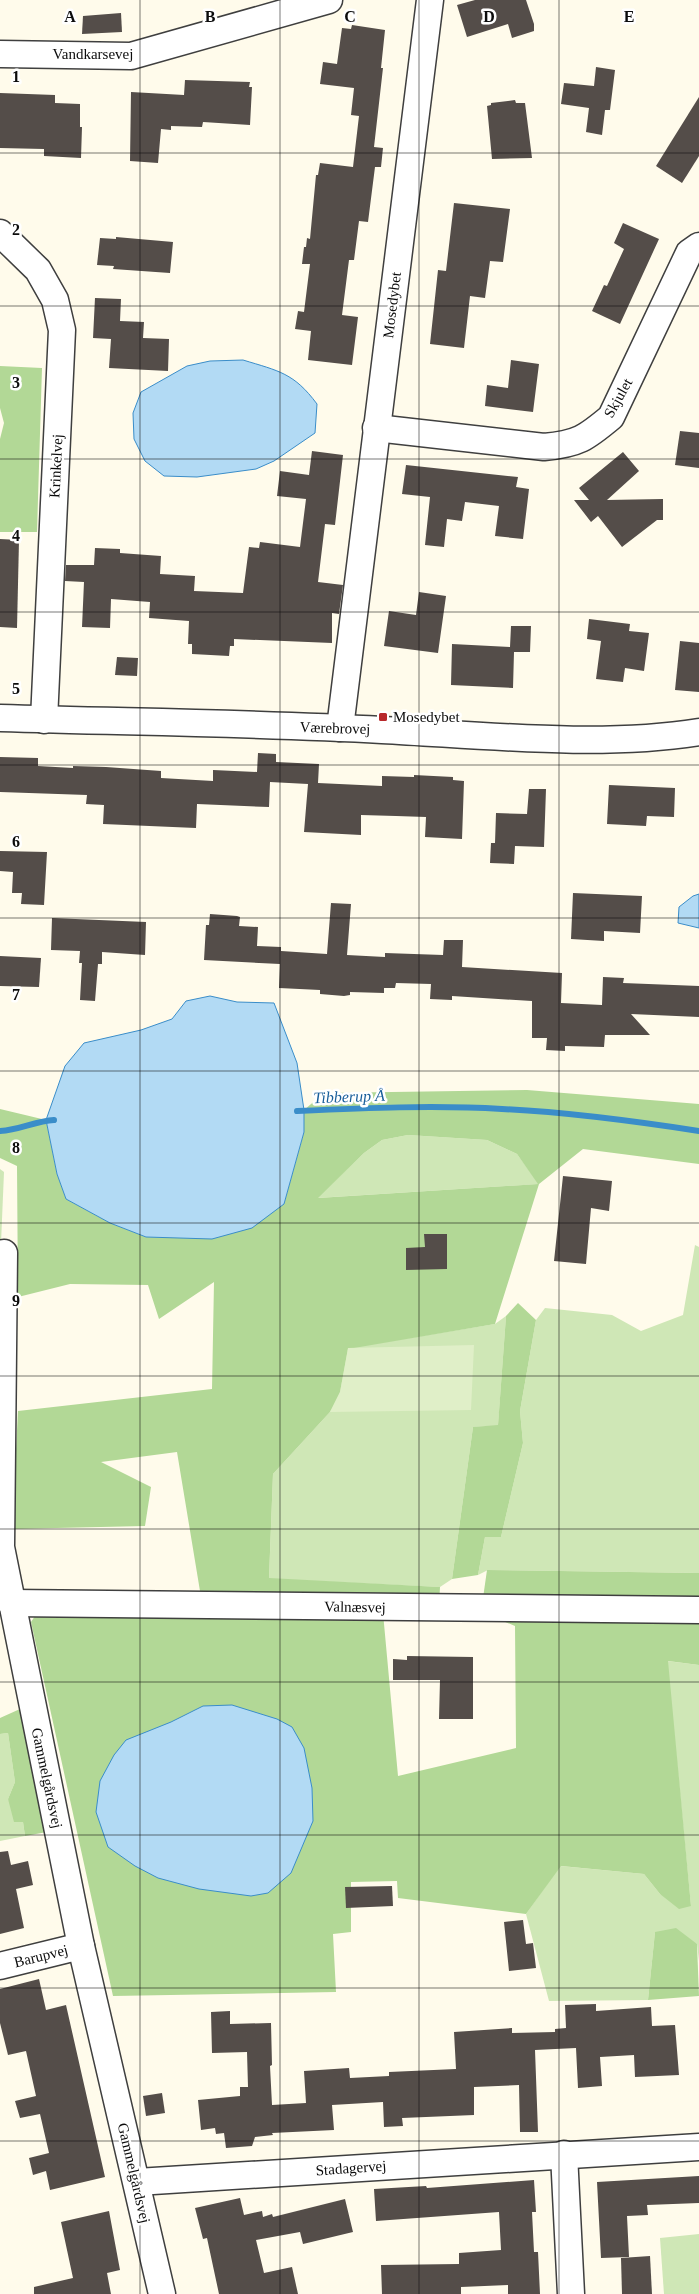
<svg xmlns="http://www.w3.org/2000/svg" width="699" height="2294" font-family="'Times New Roman',serif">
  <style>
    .green { fill: #cfe7b6 }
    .forest { fill: #b2d896; fill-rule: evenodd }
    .pitch { fill: #e0efc8 }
    .water { fill: #b2daf4; stroke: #3a8dc9 }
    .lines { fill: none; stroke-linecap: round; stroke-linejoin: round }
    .stream { stroke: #3a8dc9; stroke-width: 6 }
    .building { fill: #544d49 }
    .minor-casing { stroke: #3f3f3f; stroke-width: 29 }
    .minor { stroke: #fff; stroke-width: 26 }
    .grid { fill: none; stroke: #0c0c0c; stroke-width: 1; stroke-opacity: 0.55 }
    .poi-dot { fill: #b8282b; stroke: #fff; stroke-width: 2 }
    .labels { text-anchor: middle; stroke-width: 5; stroke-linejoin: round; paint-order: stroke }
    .street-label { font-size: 15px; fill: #0c0c0c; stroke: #fff }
    .poi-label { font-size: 15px; fill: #0c0c0c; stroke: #fff; text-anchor: start }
    .water-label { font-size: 16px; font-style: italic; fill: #195e9a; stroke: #fff }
    .grid-label { font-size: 16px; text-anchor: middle; font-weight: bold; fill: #0c0c0c; stroke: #fff; stroke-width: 5; stroke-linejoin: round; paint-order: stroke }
  </style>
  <rect width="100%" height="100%" fill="#fffbeb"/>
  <g class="green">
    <polygon points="408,1135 487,1140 517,1154 539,1184 317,1198 364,1153 382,1140"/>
    <polygon points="0,1169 4,1172 0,1267"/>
    <polygon points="695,1245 699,1247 699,1573 488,1570 478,1575 485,1537 501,1537 523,1443 520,1411 536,1320 545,1308 612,1315 641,1331 683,1315"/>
    <polygon points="506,1316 498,1426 473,1427 452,1579 440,1587 269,1579 273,1474 330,1412 348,1348 495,1324"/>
    <polygon points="667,1661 699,1665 699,1961 697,1944 655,1932 648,2000 549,2001 526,1914 560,1866 644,1874 660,1894 691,1906"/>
    <polygon points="8,1733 15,1782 8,1799 23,1822 25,1836 0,1841 0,1734"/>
    <polygon points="699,2234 699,2294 664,2294 660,2238"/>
  </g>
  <g class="forest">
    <polygon points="0,366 42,368 37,532 0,532 0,439 4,423 0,408"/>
    <path d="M527 1090 699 1104V1164L583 1149 539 1184 495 1324 348 1349 340 1392 330 1412 273 1474 269 1578 440 1587 439 1604 382 1602 398 1776 516 1748 515 1626 481 1612 487 1570 699 1573V1665L668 1661 691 1906 679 1909 660 1894 644 1874 561 1866 526 1914 398 1898 397 1881 351 1882V1932L333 1934 336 1992 113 1996 31 1622 39 1610 200 1608V1591L177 1452 101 1462 151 1487 145 1526 12 1529 18 1411 212 1389 214 1282 159 1319 148 1285 70 1284 18 1297 17 1166 0 1158V1109L46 1120 57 1174 66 1199 110 1223 146 1237 284 1204 304 1132V1110L324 1093ZM408 1135 487 1140 517 1154 538 1184 318 1198 364 1153 382 1140Z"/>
    <polygon points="518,1303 536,1320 520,1411 523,1443 501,1537 485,1537 478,1575 452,1579 473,1427 498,1425 506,1316"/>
    <polygon points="20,1709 47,1832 25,1836 23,1822 14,1822 8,1799 15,1782 8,1733 0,1734 0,1718"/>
    <polygon points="676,1928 697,1944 699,1996 648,2000 655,1932"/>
  </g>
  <polygon class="pitch" points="474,1345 471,1410 330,1412 340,1392 348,1348"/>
  <g class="water">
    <path d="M243 360C279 371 294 373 317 404L315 433 274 461 256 469 197 477 164 476 145 461 134 439 133 413 141 392 187 366 210 361Z"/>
    <polygon points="699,894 699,928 678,923 679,907 693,896"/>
    <polygon points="210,996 237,1002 274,1003 297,1063 304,1110 304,1132 284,1204 252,1228 212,1239 146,1237 110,1223 66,1199 57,1174 46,1120 65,1066 84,1043 141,1030 172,1019 186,1001"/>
    <polygon points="232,1705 277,1719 292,1727 304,1748 312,1788 313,1821 291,1873 268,1893 251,1896 199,1889 158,1878 135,1866 108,1847 96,1812 100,1781 114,1755 126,1740 171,1722 203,1706"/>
  </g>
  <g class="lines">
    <g class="stream">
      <path d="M297 1111C365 1108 434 1105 502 1109 568 1112 634 1121 699 1131"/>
      <path d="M0 1131C20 1130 35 1121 54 1120"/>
    </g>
  </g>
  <g class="building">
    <polygon points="475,0 526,0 534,24 534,31 512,38 508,24 467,37 457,5"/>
    <polygon points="121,13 122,32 82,34 83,16"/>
    <polygon points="352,25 385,30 381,68 383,68 374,147 383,148 381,167 375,167 368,222 359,221 354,260 349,260 342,315 358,317 352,365 308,360 311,331 295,329 298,311 304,312 310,264 302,264 304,247 306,247 307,238 310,239 316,175 318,175 320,163 353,167 359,116 351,115 354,88 320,84 323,62 337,64 342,28 351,29"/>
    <polygon points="596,67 615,70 610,110 605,110 602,135 586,132 589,108 561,104 564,83 594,86"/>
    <polygon points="185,80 250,82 249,87 252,87 250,125 203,122 202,127 171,126 171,130 161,129 158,163 130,161 131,92 184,95"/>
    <polygon points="0,93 55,95 55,103 80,104 80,127 82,127 81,158 44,156 44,149 0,148"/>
    <polygon points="699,97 699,156 682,183 656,166"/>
    <polygon points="515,100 516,103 525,103 532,158 492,159 487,106 491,105 491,103"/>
    <polygon points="454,203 510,209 503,262 490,261 485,298 470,296 464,348 430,344 438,270 446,271"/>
    <polygon points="623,223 659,239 620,324 592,311 604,285 607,286 624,249 614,243"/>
    <polygon points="116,237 173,242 170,273 113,269 114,266 97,265 100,238 116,239"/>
    <polygon points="95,298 121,299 120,321 144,322 143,338 169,339 168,371 109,368 111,339 93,338"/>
    <polygon points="511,360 539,364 533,412 485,406 487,385 508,388"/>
    <polygon points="680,431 699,433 699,468 675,465"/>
    <polygon points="312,451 343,455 335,525 325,524 318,582 343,585 339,614 332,613 332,643 234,639 234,646 230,646 229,656 192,654 192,644 188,644 189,621 149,618 150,602 111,599 110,628 82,627 84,582 65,581 66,565 94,565 95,548 120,549 120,553 161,556 160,574 195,576 194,591 243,593 249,547 259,548 260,542 300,547 306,499 277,496 280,471 309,475"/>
    <polygon points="623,452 639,471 607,500 663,499 663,520 657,520 622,547 598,516 591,522 574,500 589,500 579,488"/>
    <polygon points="406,465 518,477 516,487 529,489 523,539 495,536 499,506 465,502 462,521 447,519 444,547 425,545 430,497 402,494"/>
    <polygon points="0,539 19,540 17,628 0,627"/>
    <polygon points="419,592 446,596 438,653 384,646 389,611 416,615"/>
    <polygon points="589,619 630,624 629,631 649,633 644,671 625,668 623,682 596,679 601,641 587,639"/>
    <polygon points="511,626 531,626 530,652 514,652 513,688 451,685 452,644 510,647"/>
    <polygon points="680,641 699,643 699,692 675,690"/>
    <polygon points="117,657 138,658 137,676 115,675"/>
    <polygon points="258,753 276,754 276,762 319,764 318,783 382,786 382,776 414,777 414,775 453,777 453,780 464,781 462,839 425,837 426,817 396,816 361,815 361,835 304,832 308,784 270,782 269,807 197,804 196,828 103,824 104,805 86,804 87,795 0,792 0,757 38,758 38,766 73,768 73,766 106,767 161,771 161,778 213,781 213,770 257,772"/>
    <polygon points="609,785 675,788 674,817 647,816 646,826 607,824"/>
    <polygon points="529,789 546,789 544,847 515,846 514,864 490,863 491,843 495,843 496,813 527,814"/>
    <polygon points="0,851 47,852 44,905 21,904 22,893 12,893 13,872 0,871"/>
    <polygon points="573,893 642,896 640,933 604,931 604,941 571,939"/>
    <polygon points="331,903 351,904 347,955 385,957 385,953 443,955 444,940 463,940 462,967 562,973 561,1003 602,1005 603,977 624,978 623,983 699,986 699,1017 631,1014 650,1035 605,1035 604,1047 565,1046 565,1051 546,1050 547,1038 532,1038 532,1001 452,996 452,1000 430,999 431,984 396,983 395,988 384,988 384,993 350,992 350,995 344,996 320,994 320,990 279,988 280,964 204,960 206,925 209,925 210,914 237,916 240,917 239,926 258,927 257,946 281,947 281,951 327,954"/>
    <polygon points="52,918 146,922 145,955 102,952 102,964 98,964 95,1001 80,1000 82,963 79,963 80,951 51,950"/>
    <polygon points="0,956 41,958 39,987 0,986"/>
    <polygon points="563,1176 612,1181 609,1211 591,1208 586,1264 554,1261"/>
    <polygon points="424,1234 447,1234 447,1269 406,1270 406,1248 425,1247"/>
    <polygon points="407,1656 473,1657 473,1719 439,1719 440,1680 393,1680 393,1659 407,1660"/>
    <polygon points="8,1851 11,1865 28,1861 33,1885 16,1889 24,1928 0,1934 0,1852"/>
    <polygon points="392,1886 393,1906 346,1908 345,1887"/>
    <polygon points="523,1920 526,1944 533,1943 536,1968 509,1971 504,1922"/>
    <polygon points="39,1979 46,2010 66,2005 105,2177 50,2190 46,2171 33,2175 29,2158 49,2153 40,2114 20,2118 15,2101 36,2096 26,2051 8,2055 0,2023 0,1989"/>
    <polygon points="596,2004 596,2011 651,2007 652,2026 675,2025 679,2075 635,2077 634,2055 600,2057 602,2086 578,2088 576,2048 535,2050 538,2132 520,2132 519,2085 474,2087 474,2115 402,2118 403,2126 384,2127 383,2102 332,2105 334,2130 272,2133 273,2135 255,2137 252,2146 226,2148 224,2133 216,2134 215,2128 201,2130 198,2100 240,2096 240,2087 248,2087 247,2052 212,2053 211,2012 230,2011 230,2024 271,2023 272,2065 270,2066 272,2105 306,2103 304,2071 349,2068 350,2078 389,2076 389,2072 456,2069 454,2032 512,2028 512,2033 555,2032 555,2029 566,2028 565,2005"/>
    <polygon points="162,2093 165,2113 146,2116 143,2096"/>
    <polygon points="699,2176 699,2203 647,2205 648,2215 627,2216 629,2257 601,2258 597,2182"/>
    <polygon points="534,2180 536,2212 532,2212 534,2252 538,2252 540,2294 508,2294 508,2285 461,2287 461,2294 382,2294 381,2265 459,2264 459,2253 501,2250 499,2212 376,2221 374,2189 426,2186 427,2188"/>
    <polygon points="240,2198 244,2215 262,2211 263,2217 272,2214 273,2217 345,2199 353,2232 303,2244 300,2232 256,2240 264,2273 292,2267 298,2294 219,2294 207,2238 203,2239 195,2208"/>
    <polygon points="109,2211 120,2270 107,2273 111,2294 34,2294 34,2287 73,2278 61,2222"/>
    <polygon points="650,2256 652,2294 622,2294 621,2258"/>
  </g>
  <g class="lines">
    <g class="minor-casing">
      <g id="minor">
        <polyline points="0,54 131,56 329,0"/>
        <polyline points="0,233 38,270 55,300 62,330 44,720"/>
        <path d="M376 428 544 447C578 444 586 438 611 417L689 253 699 246"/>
        <path d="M0 718C127 722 255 723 382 730 482 735 600 748 699 732"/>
        <polyline points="340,728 430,0"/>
        <polyline points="4,1253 1,1547 81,1946 162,2294"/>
        <polyline points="11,1603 699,1610"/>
        <polyline points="0,1966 81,1946"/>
        <polyline points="564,2154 571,2294"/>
        <polyline points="137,2182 699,2147"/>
      </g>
    </g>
    <use href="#minor" class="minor"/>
  </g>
  <path class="grid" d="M140 0V2294M280 0V2294M419 0V2294M559 0V2294M0 153H699M0 306H699M0 459H699M0 612H699M0 765H699M0 918H699M0 1071H699M0 1223H699M0 1376H699M0 1529H699M0 1682H699M0 1835H699M0 1988H699M0 2141H699"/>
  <rect class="poi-dot" x="378" y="712" width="10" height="10" rx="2.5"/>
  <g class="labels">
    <g class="street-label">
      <text x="93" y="59">Vandkarsevej</text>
      <text transform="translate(392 305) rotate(-83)" y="5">Mosedybet</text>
      <text transform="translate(618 398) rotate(-61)" y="5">Skjulet</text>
      <text transform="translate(56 466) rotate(-87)" y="5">Krinkelvej</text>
      <text transform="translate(335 728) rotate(2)" y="5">Værebrovej</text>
      <text transform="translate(355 1607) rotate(1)" y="5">Valnæsvej</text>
      <text transform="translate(47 1778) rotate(78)" y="5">Gammelgårdsvej</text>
      <text transform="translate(41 1956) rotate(-14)" y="5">Barupvej</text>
      <text transform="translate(351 2168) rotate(-4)" y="5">Stadagervej</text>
      <text transform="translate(134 2173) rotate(77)" y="5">Gammelgårdsvej</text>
    </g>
    <g class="poi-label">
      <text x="393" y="722">Mosedybet</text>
    </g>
    <g class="water-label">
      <text transform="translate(349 1096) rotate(-2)" y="6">Tibberup Å</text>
    </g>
  </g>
  <g class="grid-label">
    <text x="70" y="22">A</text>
    <text x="210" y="22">B</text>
    <text x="350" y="22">C</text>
    <text x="489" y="22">D</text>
    <text x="629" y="22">E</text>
    <text x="16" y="82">1</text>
    <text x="16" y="235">2</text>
    <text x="16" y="388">3</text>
    <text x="16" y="541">4</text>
    <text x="16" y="694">5</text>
    <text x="16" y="847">6</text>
    <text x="16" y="1000">7</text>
    <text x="16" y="1153">8</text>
    <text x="16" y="1306">9</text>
  </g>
</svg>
